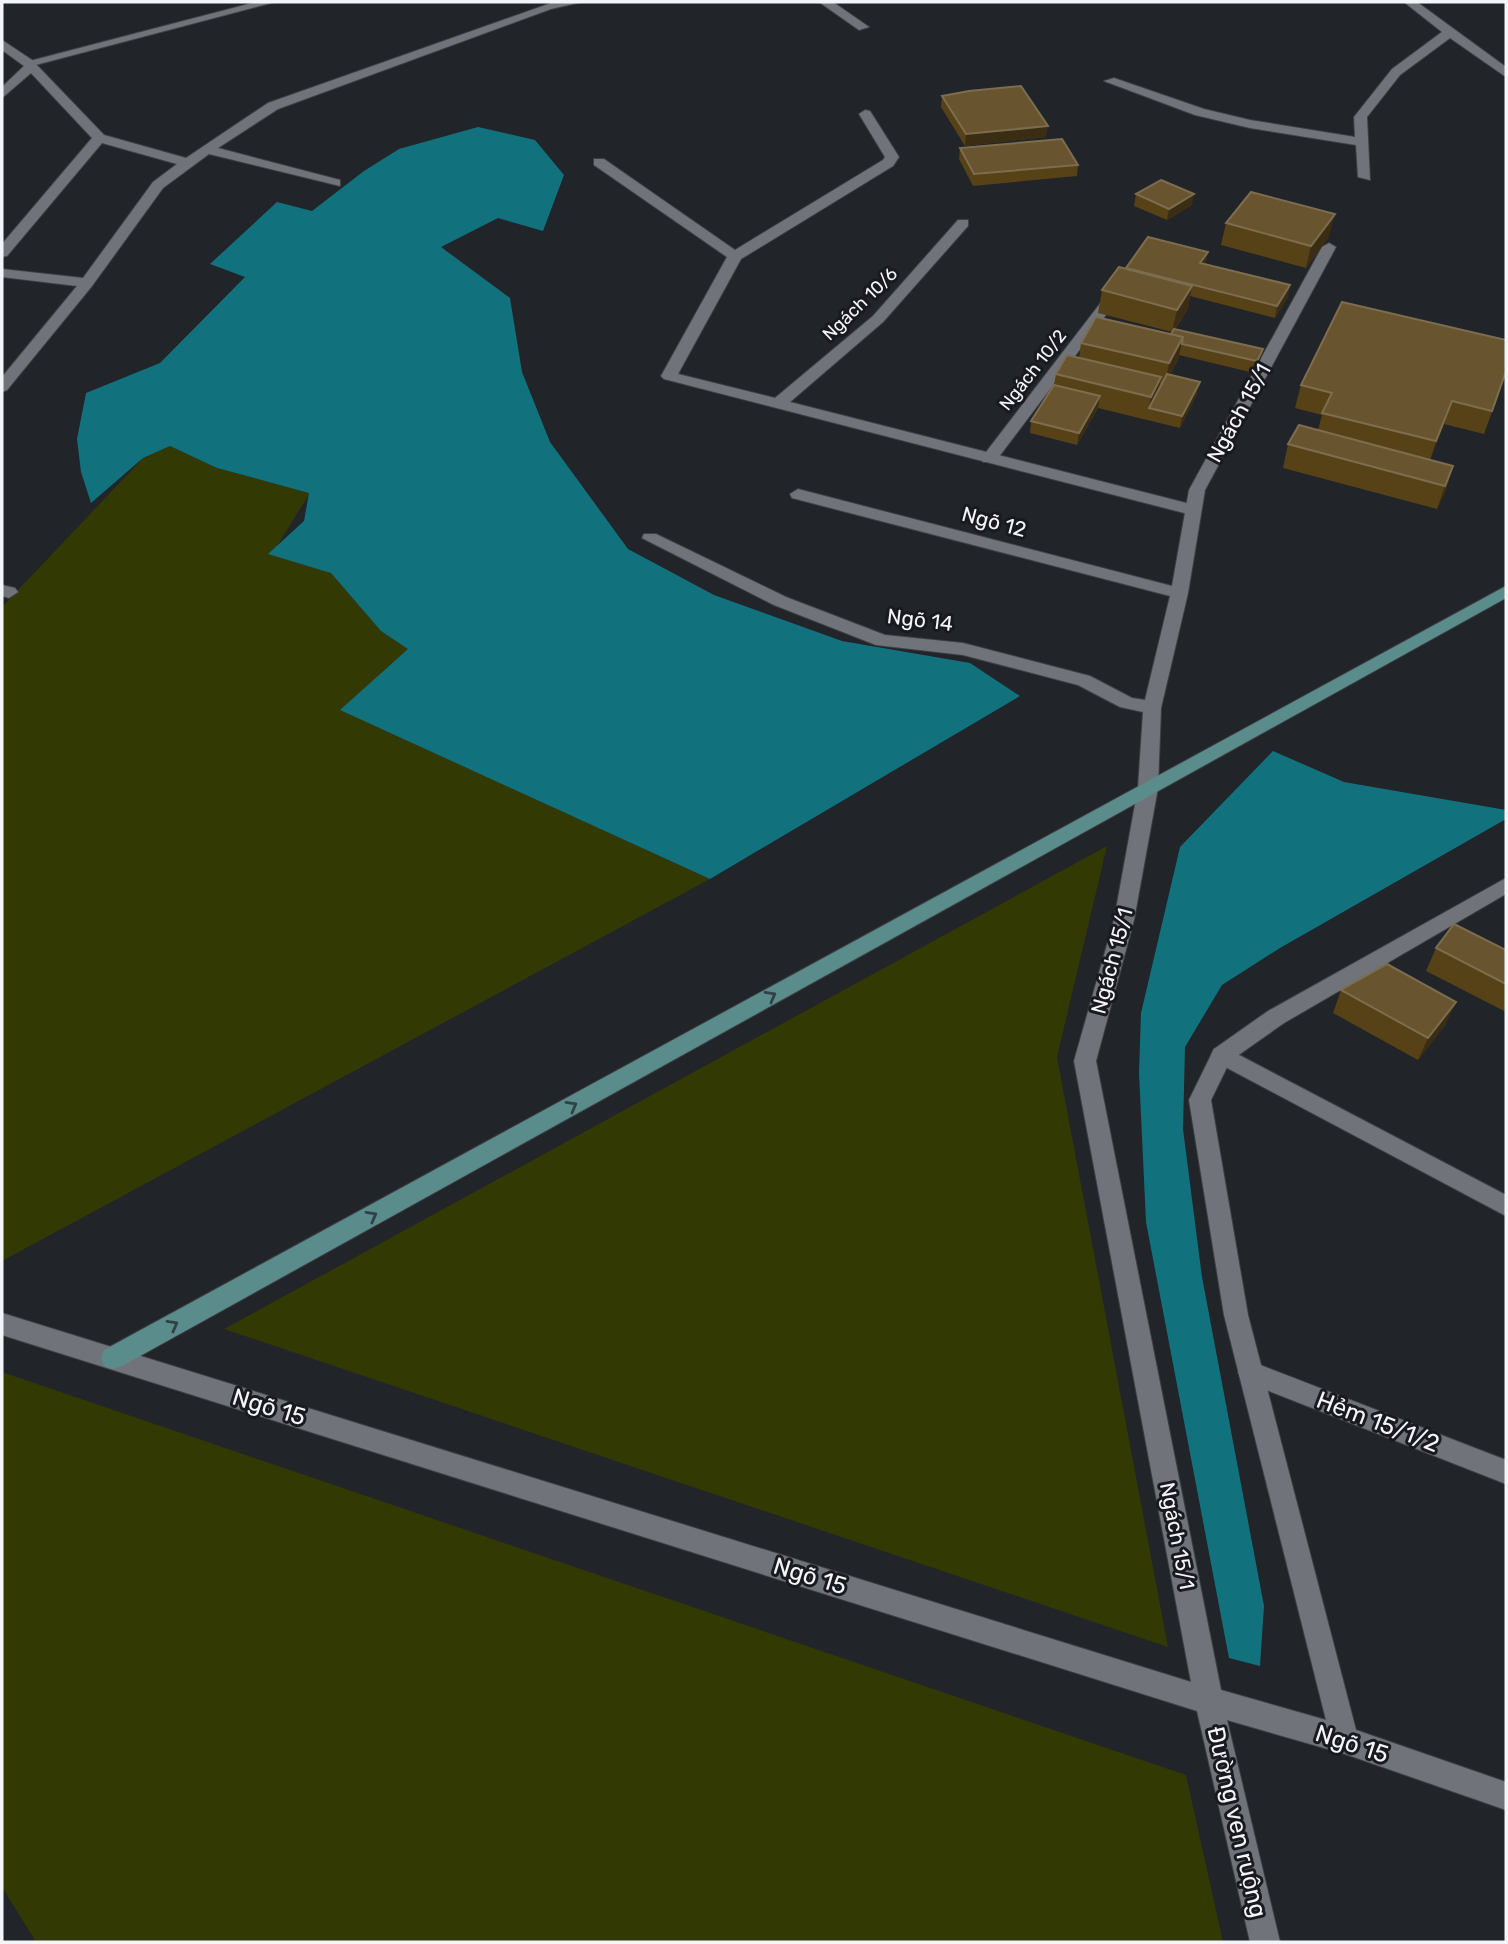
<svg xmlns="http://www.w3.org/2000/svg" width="1508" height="1944" font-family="Rubik,sans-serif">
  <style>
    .green { fill: #323903 }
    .water { fill: #11727e }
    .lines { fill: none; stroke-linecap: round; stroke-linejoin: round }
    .lane-casing { stroke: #3e4044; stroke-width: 2 }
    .street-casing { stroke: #3e4044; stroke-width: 2 }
    .secondary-casing { stroke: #3e4044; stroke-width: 2 }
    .lane { fill: #70747a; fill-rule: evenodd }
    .street { fill: #70747a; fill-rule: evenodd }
    .secondary { fill: #5b8c8c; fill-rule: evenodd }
    .wall { fill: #574117 }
    .shaded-wall { fill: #3a2d14 }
    .building { fill: #68542f; stroke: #7d6d4f; stroke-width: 2 }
    .oneway { stroke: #2f4245 }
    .labels { text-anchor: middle; stroke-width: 6; stroke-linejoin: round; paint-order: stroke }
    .far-street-label { font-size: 18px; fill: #f3f5f8; stroke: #181a1f }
    .street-label { font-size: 21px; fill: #f3f5f8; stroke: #181a1f }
    .near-street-label { font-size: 24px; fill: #f3f5f8; stroke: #181a1f }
  </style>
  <rect width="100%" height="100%" fill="#212429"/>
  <g class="green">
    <polygon points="170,446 217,468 310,493 277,546 331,573 381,630 409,649 341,710 710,879 2,1261 2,607 143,458"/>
    <polygon points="1107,846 1057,1057 1168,1647 224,1329"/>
    <polygon points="2,1372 1186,1775 1223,1942 36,1942 2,1887"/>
  </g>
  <g class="water">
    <polygon points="478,127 535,140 564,175 543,231 498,218 441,247 510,298 522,372 550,442 628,549 714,595 842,641 970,663 1020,696 710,879 340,710 408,649 381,631 331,573 268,554 304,521 309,493 217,468 170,446 143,458 91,503 81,472 77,439 86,393 160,363 245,277 210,264 277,202 312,211 364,171 399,149"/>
    <polygon points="1273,751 1344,782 1506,810 1506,819 1280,948 1222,985 1185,1047 1183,1129 1202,1277 1264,1606 1260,1666 1229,1658 1146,1222 1139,1073 1141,1013 1180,847"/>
  </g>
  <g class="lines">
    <g class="lane-casing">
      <g id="lane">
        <polygon points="256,2 275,2 28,67 22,63"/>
        <polygon points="819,2 833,2 869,27 859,30"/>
        <polygon points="865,110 870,111 899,157 893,166 741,259 678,374 775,398 873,316 958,220 968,220 968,226 883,322 790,402 1198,506 1198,514 1192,515 664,379 661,376 727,257 594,165 594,159 604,159 735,250 883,160 885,157 859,114"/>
        <polygon points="1222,1046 1506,1195 1506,1216 1214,1061 1211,1055 1214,1049"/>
        <polygon points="1250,1361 1506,1460 1506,1484 1241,1380 1238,1372 1241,1364"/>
      </g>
    </g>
    <g class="street-casing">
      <g id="street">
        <polygon points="554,2 582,2 551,9 278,109 218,148 340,180 340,186 209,154 163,188 92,286 7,390 2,392 2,377 77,286 2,277 2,269 83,278 153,182 177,164 102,143 7,256 2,257 2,244 92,138 31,73 2,98 2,87 24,66 2,50 2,40 32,60 104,135 186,158 268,103"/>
        <polygon points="1404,2 1417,2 1506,67 1506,77 1450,38 1400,75 1367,117 1370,180 1358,177 1356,145 1250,128 1195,115 1104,81 1114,78 1204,109 1250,120 1355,137 1354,117 1392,69 1442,32"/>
        <polygon points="1329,243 1336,247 1205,490 1188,593 1161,708 1158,788 1134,920 1096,1061 1221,1690 1326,1720 1224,1315 1189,1100 1214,1049 1268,1011 1506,878 1506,894 1284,1023 1230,1061 1211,1100 1248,1315 1356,1730 1506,1782 1506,1810 1345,1754 1227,1720 1280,1942 1250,1942 1197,1711 2,1335 2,1313 1191,1682 1074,1061 1114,920 1138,788 1143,712 1120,707 1078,685 963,655 876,645 774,605 642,538 644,534 656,534 786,597 885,635 963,643 1090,676 1132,698 1145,700 1170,596 792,498 790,494 798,489 1172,586 1189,490 1322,247"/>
        <polygon points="1117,287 1124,291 995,462 983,462 983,456 1112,288"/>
        <polygon points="2,585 15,588 18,592 9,598 2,596"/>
      </g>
    </g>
    <g class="secondary-casing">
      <polygon id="secondary" points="1506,586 1506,598 122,1366 113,1369 104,1366 101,1358 104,1350"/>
    </g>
    <use href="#lane" class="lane"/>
    <use href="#street" class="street"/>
    <use href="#secondary" class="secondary"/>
  </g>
  <g class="wall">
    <polygon points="942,96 1046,137 965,146 941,107"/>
    <polygon points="960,148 1078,165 1077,176 973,186 959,159"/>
    <polygon points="1136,194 1192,205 1167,220 1134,206"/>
    <polygon points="1226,223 1329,237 1306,268 1221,245"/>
    <polygon points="1206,263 1205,264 1288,297 1275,318 1190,296 1188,309 1175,329 1260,361 1254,373 1179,355 1178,360 1170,375 1197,394 1180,428 1098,408 1077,445 1030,433 1031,421 1054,385 1056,374 1079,358 1081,343 1171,334 1172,332 1098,313 1102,290 1126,268"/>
    <polygon points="1506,373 1484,434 1444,424 1430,460 1453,466 1446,490 1437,509 1283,468 1288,444 1318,430 1322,415 1295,408 1301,385"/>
    <polygon points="1436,948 1506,950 1506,1012 1426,971"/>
    <polygon points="1341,990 1446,1024 1418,1060 1333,1013"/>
  </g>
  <g class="shaded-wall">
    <polygon points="1048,126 1046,137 965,146 966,134"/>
    <polygon points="1194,194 1192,205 1167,220 1169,209"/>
    <polygon points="1335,214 1329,237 1306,268 1311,246"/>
    <polygon points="1208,252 1206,263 1198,274 1200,263"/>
    <polygon points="1290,285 1288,297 1275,318 1277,306"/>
    <polygon points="1192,286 1188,309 1172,332 1177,310"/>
    <polygon points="1183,337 1178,360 1165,386 1169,363"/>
    <polygon points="1263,349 1260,361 1254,373 1257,361"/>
    <polygon points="1161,377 1157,400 1149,408 1151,397"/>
    <polygon points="1200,382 1197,394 1180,428 1182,416"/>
    <polygon points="1100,396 1098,408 1077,445 1079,433"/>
    <polygon points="1452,401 1444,424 1429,464 1436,441"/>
    <polygon points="1453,466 1446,490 1437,509 1445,486"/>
    <polygon points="1456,1002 1446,1024 1418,1060 1428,1038"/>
  </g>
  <g class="building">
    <polygon points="1021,86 1048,126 966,134 942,96 969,91"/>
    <polygon points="1062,139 1078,165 974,174 960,148"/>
    <polygon points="1161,180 1194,194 1169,209 1136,194"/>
    <polygon points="1251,192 1335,214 1311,246 1226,223"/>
    <polygon points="1148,237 1208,252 1200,263 1290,285 1277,306 1126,268"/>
    <polygon points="1119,267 1192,286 1177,310 1102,290"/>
    <polygon points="1342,302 1506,340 1506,371 1492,411 1452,401 1436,441 1322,413 1332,393 1301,385"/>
    <polygon points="1096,317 1183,337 1169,363 1081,343"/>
    <polygon points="1174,329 1263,349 1257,361 1182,344 1183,337 1171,334"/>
    <polygon points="1067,355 1161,377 1151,397 1056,374"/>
    <polygon points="1167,374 1200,382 1182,416 1149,408"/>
    <polygon points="1054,385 1100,396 1079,433 1031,421"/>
    <polygon points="1299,425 1453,466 1445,486 1288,444"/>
    <polygon points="1454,924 1506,950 1506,984 1436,948"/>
    <polygon points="1387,964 1456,1002 1428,1038 1341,990"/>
  </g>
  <defs><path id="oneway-chevron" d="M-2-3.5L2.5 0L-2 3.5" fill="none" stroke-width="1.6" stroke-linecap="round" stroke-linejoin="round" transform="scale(1.75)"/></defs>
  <g class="oneway">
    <use href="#oneway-chevron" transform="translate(771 996) rotate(-29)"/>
    <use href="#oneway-chevron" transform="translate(572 1106) rotate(-29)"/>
    <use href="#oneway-chevron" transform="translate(372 1216) rotate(-29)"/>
    <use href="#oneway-chevron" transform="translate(173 1325) rotate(-29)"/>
  </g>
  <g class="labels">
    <g class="far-street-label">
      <text transform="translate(860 304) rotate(-44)" y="6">Ngách 10/6</text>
      <text transform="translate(1033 370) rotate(-52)" y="6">Ngách 10/2</text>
    </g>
    <g class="street-label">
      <text transform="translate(1239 413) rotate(-61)" y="7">Ngách 15/1</text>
      <text transform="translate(994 522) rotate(15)" y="7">Ngõ 12</text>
      <text transform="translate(920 620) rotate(7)" y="7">Ngõ 14</text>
      <text transform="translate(1112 961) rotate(-75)" y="7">Ngách 15/1</text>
      <text transform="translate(1177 1536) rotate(79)" y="7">Ngách 15/1</text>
    </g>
    <g class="near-street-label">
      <text transform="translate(269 1407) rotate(17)" y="8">Ngõ 15</text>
      <text transform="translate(1378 1422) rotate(21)" y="8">Hẻm 15/1/2</text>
      <text transform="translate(810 1576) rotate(17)" y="8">Ngõ 15</text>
      <text transform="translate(1352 1744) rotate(18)" y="8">Ngõ 15</text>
      <text transform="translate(1237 1822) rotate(77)" y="8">Đường ven ruộng</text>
    </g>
  </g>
  <rect width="1508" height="1944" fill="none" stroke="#f3f5f8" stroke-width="7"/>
</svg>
